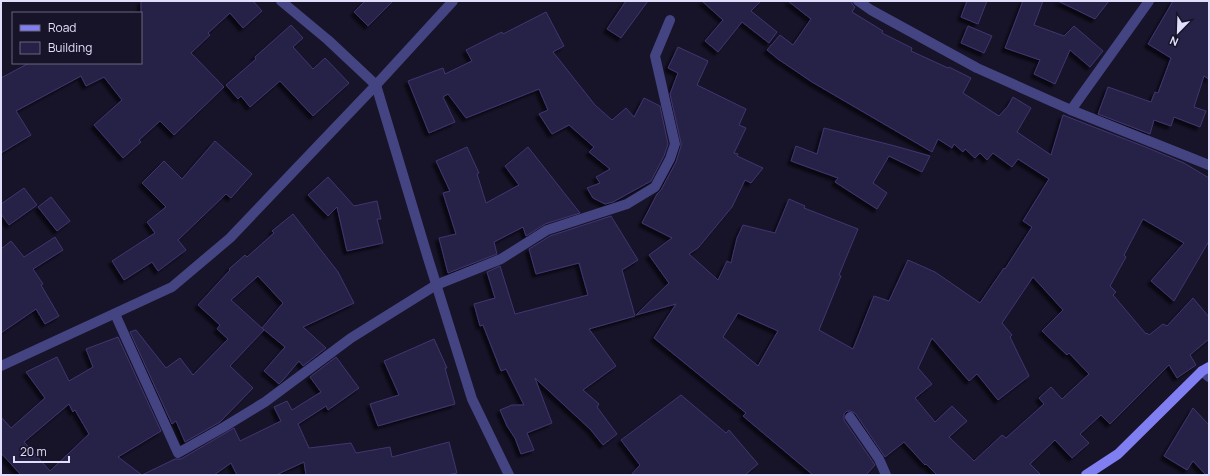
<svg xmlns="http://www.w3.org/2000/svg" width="1210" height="476" font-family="Manrope,sans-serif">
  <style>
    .building { fill: #282147; stroke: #403670; fill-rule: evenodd; filter: url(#shadow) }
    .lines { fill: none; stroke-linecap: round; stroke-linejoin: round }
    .street { stroke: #454482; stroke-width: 10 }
    .secondary { stroke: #807ff1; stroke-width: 10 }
  </style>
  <defs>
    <filter id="shadow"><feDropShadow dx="-3.5" dy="3.5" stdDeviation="1" flood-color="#0009"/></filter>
  </defs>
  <rect width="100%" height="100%" fill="#171328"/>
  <g class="building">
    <polygon points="141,1 253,1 262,11 243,28 230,13 208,33 210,35 191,53 224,87 174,135 160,121 139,140 141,142 123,158 94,125 122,100 104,77 86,86 81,76 16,111 31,135 1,153 1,78 29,63 141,63"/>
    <polygon points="365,1 393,1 368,26 354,12"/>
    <polygon points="626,1 648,1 621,38 607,29"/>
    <polygon points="702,1 761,1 751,11 777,32 769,43 742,22 718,52 705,41 723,20"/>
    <path d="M788 1H852V4L855 7 852 12 883 31 882 33 912 48 911 51 948 68 949 67 971 78 963 93 999 116 1008 106 1013 97 1031 108 1017 132 1051 155 1063 115 1148 148 1184 163 1209 178V241L1174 301 1151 281 1184 243 1143 219 1124 255 1126 257 1110 286 1116 292 1113 295 1146 334 1147 333 1149 335 1163 324 1167 326 1193 298 1209 317V339L1190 355 1196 365 1177 378 1169 365 1110 424 1101 415 1080 434 1089 443 1072 458 1055 440 1030 464 1041 475H937L926 464 925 465 904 442 885 457 855 413 850 411H847L844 414V420L875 465 866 475H813L743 416 746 413 654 338 676 304 636 315 669 283 649 255 672 238 642 223 657 194 661 190 676 162 681 146V143L670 94 678 73 668 68 678 47 708 61 697 85 746 109 739 125 746 128 734 153 738 154 737 156 763 168 751 183 745 180 732 207 698 248 689 254 718 280 727 261 731 263 737 238 743 225 775 233 789 199 805 206 804 208 858 229 839 275 841 276 819 330 853 349 874 296 889 301 908 260 935 272 980 303 1004 268 1005 269 1032 227 1023 221 1049 179 1018 159 1012 167 993 153 987 160 980 153 975 158 965 149 963 152 954 144 952 148 938 139 932 152 812 82 778 59 767 50 780 35 793 45 811 19ZM1033 277 1063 310 1042 331 1067 355 1069 353 1089 374 1062 399 1051 387 1039 398 1044 404 1006 438 1002 435 974 461 949 437 967 421 952 406 935 422 915 398 932 384 918 368 932 338 969 381 977 374 998 400 1029 376 1010 337 1012 335 1002 323ZM738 313 778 331 758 366 723 337Z"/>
    <polygon points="967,1 987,1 978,24 961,17"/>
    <polygon points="1023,1 1043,1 1034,25 1064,36 1074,26 1103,51 1090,67 1070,50 1055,84 1034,74 1040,60 1005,48"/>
    <polygon points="1058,1 1109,1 1095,19"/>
    <polygon points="1173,1 1209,1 1209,79 1204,76 1194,107 1206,111 1200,127 1174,117 1171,126 1154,120 1150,134 1098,114 1108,87 1151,102 1155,92 1158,93 1171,58 1148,44"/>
    <polygon points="546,12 564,46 553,52 595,105 612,120 626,108 634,117 644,98 660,106 668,144 664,156 651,181 613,202 605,204 593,198 587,188 600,183 596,177 610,169 589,152 594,147 569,125 552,134 539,114 548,110 539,89 466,118 448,94 443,97 455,122 429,133 408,81 443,68 445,74 472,61 466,50 502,32 503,34"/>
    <polygon points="291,25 303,38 293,47 313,69 325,58 349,83 313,116 280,81 250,107 241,96 238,99 226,85 256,59 255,57"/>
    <polygon points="968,26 992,36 984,53 961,43"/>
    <polygon points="824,128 895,146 930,156 922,172 889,156 873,183 887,193 877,209 835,182 838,178 791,161 796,146 817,154"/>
    <polygon points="215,141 252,174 231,198 226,194 178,240 186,250 158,271 152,262 124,280 112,261 155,233 147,222 166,207 142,183 164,161 182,179"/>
    <polygon points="467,147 479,173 477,174 486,203 519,185 505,166 528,147 580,213 545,224 526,236 523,227 494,242 497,254 448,273 439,238 456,234 443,193 450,191 436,161"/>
    <polygon points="328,177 354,206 377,201 381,219 377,219 383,243 347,251 337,207 328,216 308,195"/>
    <polygon points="24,188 37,205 9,225 1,214 1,204"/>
    <polygon points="51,197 70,221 57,231 38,207"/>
    <polygon points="293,214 338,272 354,303 303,327 326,348 303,366 299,361 283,380 279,384 264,371 285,347 262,328 283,303 258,276 231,300 264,330 230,366 253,388 220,422 185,442 176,421 172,424 130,332 136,330 166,368 180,358 193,375 228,339 217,329 220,325 198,305 230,270 229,269 245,255 247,257 274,233 272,231"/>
    <polygon points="611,216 638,260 622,270 635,316 589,329 616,366 583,390 599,404 597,407 617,434 603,445 591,430 535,378 552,423 527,433 534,450 521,454 515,438 507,426 500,410 512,405 524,405 506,369 501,371 483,325 480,326 474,304 495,298 487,272 500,266 515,314 588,295 579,263 536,274 529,249 550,236"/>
    <polygon points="55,237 63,250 33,269 43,284 41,285 59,316 45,324 36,309 1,333 1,249 11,241 24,257"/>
    <path d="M118 337 161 431 118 457 142 475H21L1 453V417L11 428 45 398 26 372 57 357 69 381 93 367 86 349ZM69 404 73 412 75 410 89 434 50 471 24 442Z"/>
    <polygon points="434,339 447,368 445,368 455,404 378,426 370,404 399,395 384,361"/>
    <polygon points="336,357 359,388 328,410 326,406 298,424 309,448 351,443 356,453 390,447 392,457 449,442 457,473 447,475 306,475 304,462 276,475 237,475 231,463 214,475 142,475 175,459 181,459 234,428 240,441 281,421 274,407 287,401 292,410 321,392 310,377"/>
    <polygon points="681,395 726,433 729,430 758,464 745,475 631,475 640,465 621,440"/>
    <polygon points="1193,408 1209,425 1209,475 1206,475 1193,461 1187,470 1164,456"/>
  </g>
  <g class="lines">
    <g class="street">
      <polyline points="281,1 328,40 376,85 427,255 472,399 509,475"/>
      <polyline points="858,1 871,10 977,68 1071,110 1209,165"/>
      <polyline points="1071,110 1149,1"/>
      <polyline points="115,314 178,453 224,427 265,402 351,338 436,285 501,259 547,230 627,204 655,187 670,159 675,144 655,56 670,20"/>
      <polyline points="1,366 172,287 230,238 376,85 453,1"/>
      <polyline points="1202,371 1209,377"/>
      <polyline points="850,417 879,459 886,475"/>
    </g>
    <polyline class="secondary" points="1086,475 1118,454 1202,371 1209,367"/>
  </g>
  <rect width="1210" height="476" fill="none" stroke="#e1defb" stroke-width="4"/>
  <rect x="12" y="12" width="130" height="52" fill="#171328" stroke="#68647c"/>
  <rect x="20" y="25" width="20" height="6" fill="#807ff1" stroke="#68647c"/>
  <text x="48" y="32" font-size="12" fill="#e1defb">Road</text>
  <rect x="20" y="42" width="20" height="12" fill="#282147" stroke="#68647c"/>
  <text x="48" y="52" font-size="12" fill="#e1defb">Building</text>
  <g transform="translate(1178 32) rotate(203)" stroke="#171328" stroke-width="3" paint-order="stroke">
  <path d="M0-3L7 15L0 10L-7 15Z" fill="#e1defb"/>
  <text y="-6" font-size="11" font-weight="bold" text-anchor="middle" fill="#e1defb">N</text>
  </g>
  <path d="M14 456v6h55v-6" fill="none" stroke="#e1defb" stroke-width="2"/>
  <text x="20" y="456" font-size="12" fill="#e1defb" stroke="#171328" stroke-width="3" paint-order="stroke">20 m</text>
</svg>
